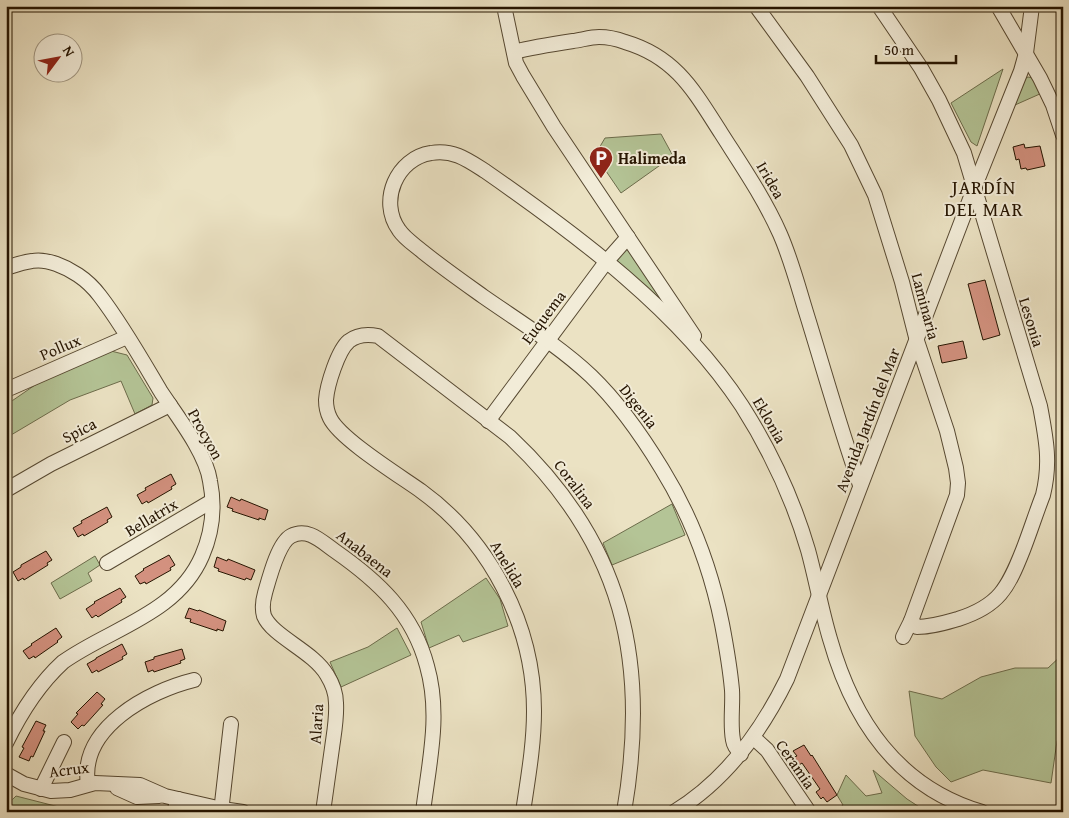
<svg xmlns="http://www.w3.org/2000/svg" width="1069" height="818" font-family="'Gentium Book Plus',serif">
  <style>
    .green { fill: #b4c496; stroke: #6c6c4b }
    .building { fill: #d3917f; stroke: #251400 }
    .lines { fill: none; stroke-linecap: round; stroke-linejoin: round }
    .minor-casing { stroke: #564831; stroke-width: 16 }
    .minor { stroke: #f2ecd8; stroke-width: 14 }
    .labels { text-anchor: middle; stroke-width: 4; stroke-linejoin: round; paint-order: stroke }
    .poi-label { font-size: 16px; font-weight: bold; fill: #251400; stroke: #f2ecd8; text-anchor: start }
    .street-label { font-size: 16px; fill: #251400; stroke: #f2ecd8 }
    .quarter-label { font-size: 19px; letter-spacing: 1px; fill: #251400; stroke: #f2ecd8 }
  </style>
  <rect width="100%" height="100%" fill="#ebe2c3"/>
  <filter id="stains"><feTurbulence type="fractalNoise" baseFrequency=".004" numOctaves="4"/><feColorMatrix values="0 0 0 0 .2 0 0 0 0 .09 0 0 0 0 .02 0 0 0 .5 -.17"/></filter>
  <radialGradient id="worn" r=".72"><stop offset=".6" stop-color="#630" stop-opacity="0"/><stop offset="1" stop-color="#630" stop-opacity=".3"/></radialGradient>
  <g class="green">
    <polygon points="1003,69 977,146 971,142 951,103"/>
    <polygon points="1028,77 1033,78 1042,93 1015,105 1024,79"/>
    <polygon points="661,134 673,156 621,193 595,155 605,138"/>
    <polygon points="628,248 668,306 615,259"/>
    <polygon points="111,351 127,355 153,398 152,405 135,414 121,381 70,400 6,438 6,405 38,383"/>
    <polygon points="672,504 685,535 612,565 603,543"/>
    <polygon points="95,556 100,565 88,573 92,581 60,599 51,583"/>
    <polygon points="486,578 500,599 508,626 463,642 459,635 429,648 421,622"/>
    <polygon points="397,628 411,655 341,687 330,662 368,647"/>
    <polygon points="1063,654 1063,732 1057,741 1051,783 983,770 951,782 936,767 915,736 909,691 942,699 981,677 1015,668 1048,668"/>
    <polygon points="873,770 907,799 927,812 835,812 843,805 837,795 846,775 866,796 882,793"/>
    <polygon points="16,796 59,807 162,812 6,812 6,806"/>
  </g>
  <g class="building">
    <polygon points="1024,144 1025,148 1040,146 1045,166 1027,170 1026,168 1021,169 1019,159 1016,160 1013,147"/>
    <polygon points="985,280 1000,335 983,340 968,284"/>
    <polygon points="963,341 967,358 942,363 938,346"/>
    <polygon points="171,474 176,484 171,487 172,489 148,503 147,501 142,504 137,495 146,490 145,488"/>
    <polygon points="231,497 240,501 241,499 268,510 265,520 259,518 259,520 232,511 233,509 227,507"/>
    <polygon points="107,507 112,517 107,520 108,522 84,536 83,534 78,537 73,528 82,523 81,521"/>
    <polygon points="46,551 52,560 47,563 48,565 24,580 23,578 18,581 13,572 21,567 21,565"/>
    <polygon points="169,555 175,565 170,568 171,570 146,584 145,582 140,584 135,576 144,570 143,569"/>
    <polygon points="217,557 227,561 228,559 255,570 251,580 246,578 245,580 218,571 219,569 214,567"/>
    <polygon points="120,588 126,597 121,600 122,602 98,617 96,615 92,618 86,609 95,603 94,602"/>
    <polygon points="189,608 198,611 199,610 226,621 223,631 217,629 217,631 190,622 191,619 185,618"/>
    <polygon points="56,628 62,637 57,641 58,642 35,658 34,656 29,659 23,651 32,645 31,644"/>
    <polygon points="122,644 127,654 122,657 123,659 98,672 97,670 92,673 87,664 96,659 96,658"/>
    <polygon points="182,649 185,659 180,661 181,663 154,672 153,670 148,672 145,662 154,659 154,657"/>
    <polygon points="97,692 105,699 101,704 103,705 84,726 82,725 78,729 71,722 78,714 76,713"/>
    <polygon points="36,721 46,725 43,731 45,731 33,757 31,756 29,761 19,757 24,748 22,747"/>
    <polygon points="804,745 811,756 812,755 837,795 827,802 823,797 821,799 816,792 820,789 802,763 799,765 794,757 797,756 793,751"/>
  </g>
  <g class="lines">
    <g class="minor-casing">
      <g id="minor">
        <polyline points="504,6 516,63 523,76 554,127 694,336"/>
        <polyline points="756,6 807,76 851,145 875,195 902,282 917,341 947,431 956,468 958,483 957,495 911,621 903,637"/>
        <path d="M879 6 921 68 939 100 964 153 1040 406C1046 438 1051 463 1043 495 1036 513 1030 532 1023 550 1008 588 999 606 958 619 944 623 932 627 917 627L911 621"/>
        <polyline points="998,6 1040,78 1053,105 1063,135"/>
        <path d="M514 52C533 47 553 44 573 41 581 40 591 37 599 37 607 37 617 39 625 42 676 57 694 91 721 133 742 166 764 198 780 234 791 259 798 286 806 312 824 370 840 428 860 485"/>
        <path d="M6 268C15 265 23 262 32 261 47 258 66 267 78 275 87 281 94 288 100 296 123 326 142 360 161 392 177 416 206 453 210 481 215 506 212 533 202 556 177 614 111 628 63 662 39 684 20 714 6 743"/>
        <polyline points="6,390 127,337"/>
        <polyline points="488,421 606,262 628,237"/>
        <polyline points="6,490 51,464 170,405"/>
        <polyline points="107,563 212,501"/>
        <polyline points="754,738 767,750 809,812"/>
        <path d="M741 754C736 748 734 746 733 740 730 724 733 706 732 690 730 668 726 645 722 624 711 569 691 516 662 469 642 436 619 403 591 376 559 346 520 322 484 297 463 282 443 268 423 252 415 245 405 239 399 230 378 201 397 158 431 153 453 149 468 160 485 171 577 235 680 311 742 406 770 450 793 499 808 550 816 579 821 609 830 639 853 720 897 787 982 812"/>
        <polyline points="6,774 24,784 51,791 70,790 95,783 140,785 165,796 222,809 243,812"/>
        <path d="M88 784C79 728 149 691 194 680"/>
        <polyline points="117,788 137,797 159,796"/>
        <polyline points="41,789 64,742"/>
        <polyline points="174,812 178,799"/>
        <polyline points="221,812 231,724"/>
        <path d="M323 812C326 791 329 769 332 748 334 733 337 718 336 703 336 693 332 683 327 675 313 651 273 637 264 616 262 609 263 600 265 593 269 579 278 543 291 536 308 527 322 542 335 551 378 581 413 613 427 666 441 715 429 762 423 812"/>
        <path d="M523 812C528 778 534 745 534 711 534 625 490 541 421 491 400 476 340 439 330 418 327 412 326 406 326 400 327 385 338 350 349 341 358 334 368 334 378 336L510 437C623 543 650 661 624 812"/>
        <path d="M674 812C725 781 761 732 787 679L975 186 1021 71 1026 53 1032 6"/>
      </g>
    </g>
    <use href="#minor" class="minor"/>
  </g>
  <defs>
    <g id="parking-pin" transform="scale(1.25)"><path d="M0 17L-7.5 6A9.5 9.5 0 1 1 7.5 6Z" fill="#8f2418" stroke="#f2ecd8"/><path d="M-3.5-5.5H1a3.5 3.5 0 0 1 0 7H-1V5.5H-3.5ZM-1-3.4V-.6H.8a1.4 1.4 0 0 0 0-2.8Z" fill="#fff"/></g>
  </defs>
  <g fill-rule="evenodd">
    <use href="#parking-pin" x="601" y="158"/>
  </g>
  <g class="labels">
    <g class="poi-label">
      <text x="618" y="164">Halimeda</text>
    </g>
    <g class="street-label">
      <text transform="translate(771 180) rotate(60)" y="6">Iridea</text>
      <text transform="translate(926 306) rotate(75)" y="6">Laminaria</text>
      <text transform="translate(543 317) rotate(-53)" y="6">Euquema</text>
      <text transform="translate(1032 322) rotate(73)" y="6">Lesonia</text>
      <text transform="translate(60 347) rotate(-23)" y="6">Pollux</text>
      <text transform="translate(639 406) rotate(52)" y="6">Digenia</text>
      <text transform="translate(770 420) rotate(60)" y="6">Eklonia</text>
      <text transform="translate(867 420) rotate(-69)" y="6">Avenida Jardín del Mar</text>
      <text transform="translate(79 430) rotate(-27)" y="6">Spica</text>
      <text transform="translate(206 434) rotate(61)" y="6">Procyon</text>
      <text transform="translate(575 484) rotate(53)" y="6">Coralina</text>
      <text transform="translate(151 517) rotate(-31)" y="6">Bellatrix</text>
      <text transform="translate(365 553) rotate(38)" y="6">Anabaena</text>
      <text transform="translate(508 564) rotate(59)" y="6">Anelida</text>
      <text transform="translate(316 724) rotate(-86)" y="6">Alaria</text>
      <text transform="translate(796 764) rotate(55)" y="6">Ceramia</text>
      <text transform="translate(69 769) rotate(-7)" y="6">Acrux</text>
    </g>
    <g class="quarter-label">
      <text x="984" y="194">JARDÍN<tspan x="984" dy="22">DEL MAR</tspan></text>
    </g>
  </g>
  <rect width="1069" height="818" fill="none" stroke="#ebe2c3" stroke-width="25"/>
  <rect x="8" y="8" width="1054" height="803" fill="none" stroke="#251400" stroke-width="2.5"/>
  <rect x="12" y="12" width="1044" height="793" fill="none" stroke="#251400"/>
  <g transform="translate(58 58) rotate(58)"><circle r="24" fill="#f2ecd8" stroke="#a09682"/>
  <path d="M0-4L9 19L0 12L-9 19Z" fill="#8f2418"/>
  <text y="-8" font-size="14" font-weight="bold" text-anchor="middle" fill="#251400">N</text>
  </g>
  <path d="M876 55v8h80v-8" fill="none" stroke="#251400" stroke-width="2.5"/>
  <text x="884" y="55" font-size="15" fill="#251400" stroke="#f2ecd8" stroke-width="4" paint-order="stroke">50 m</text>
  <rect width="100%" height="100%" filter="url(#stains)"/>
  <rect width="100%" height="100%" fill="url(#worn)"/>
</svg>
